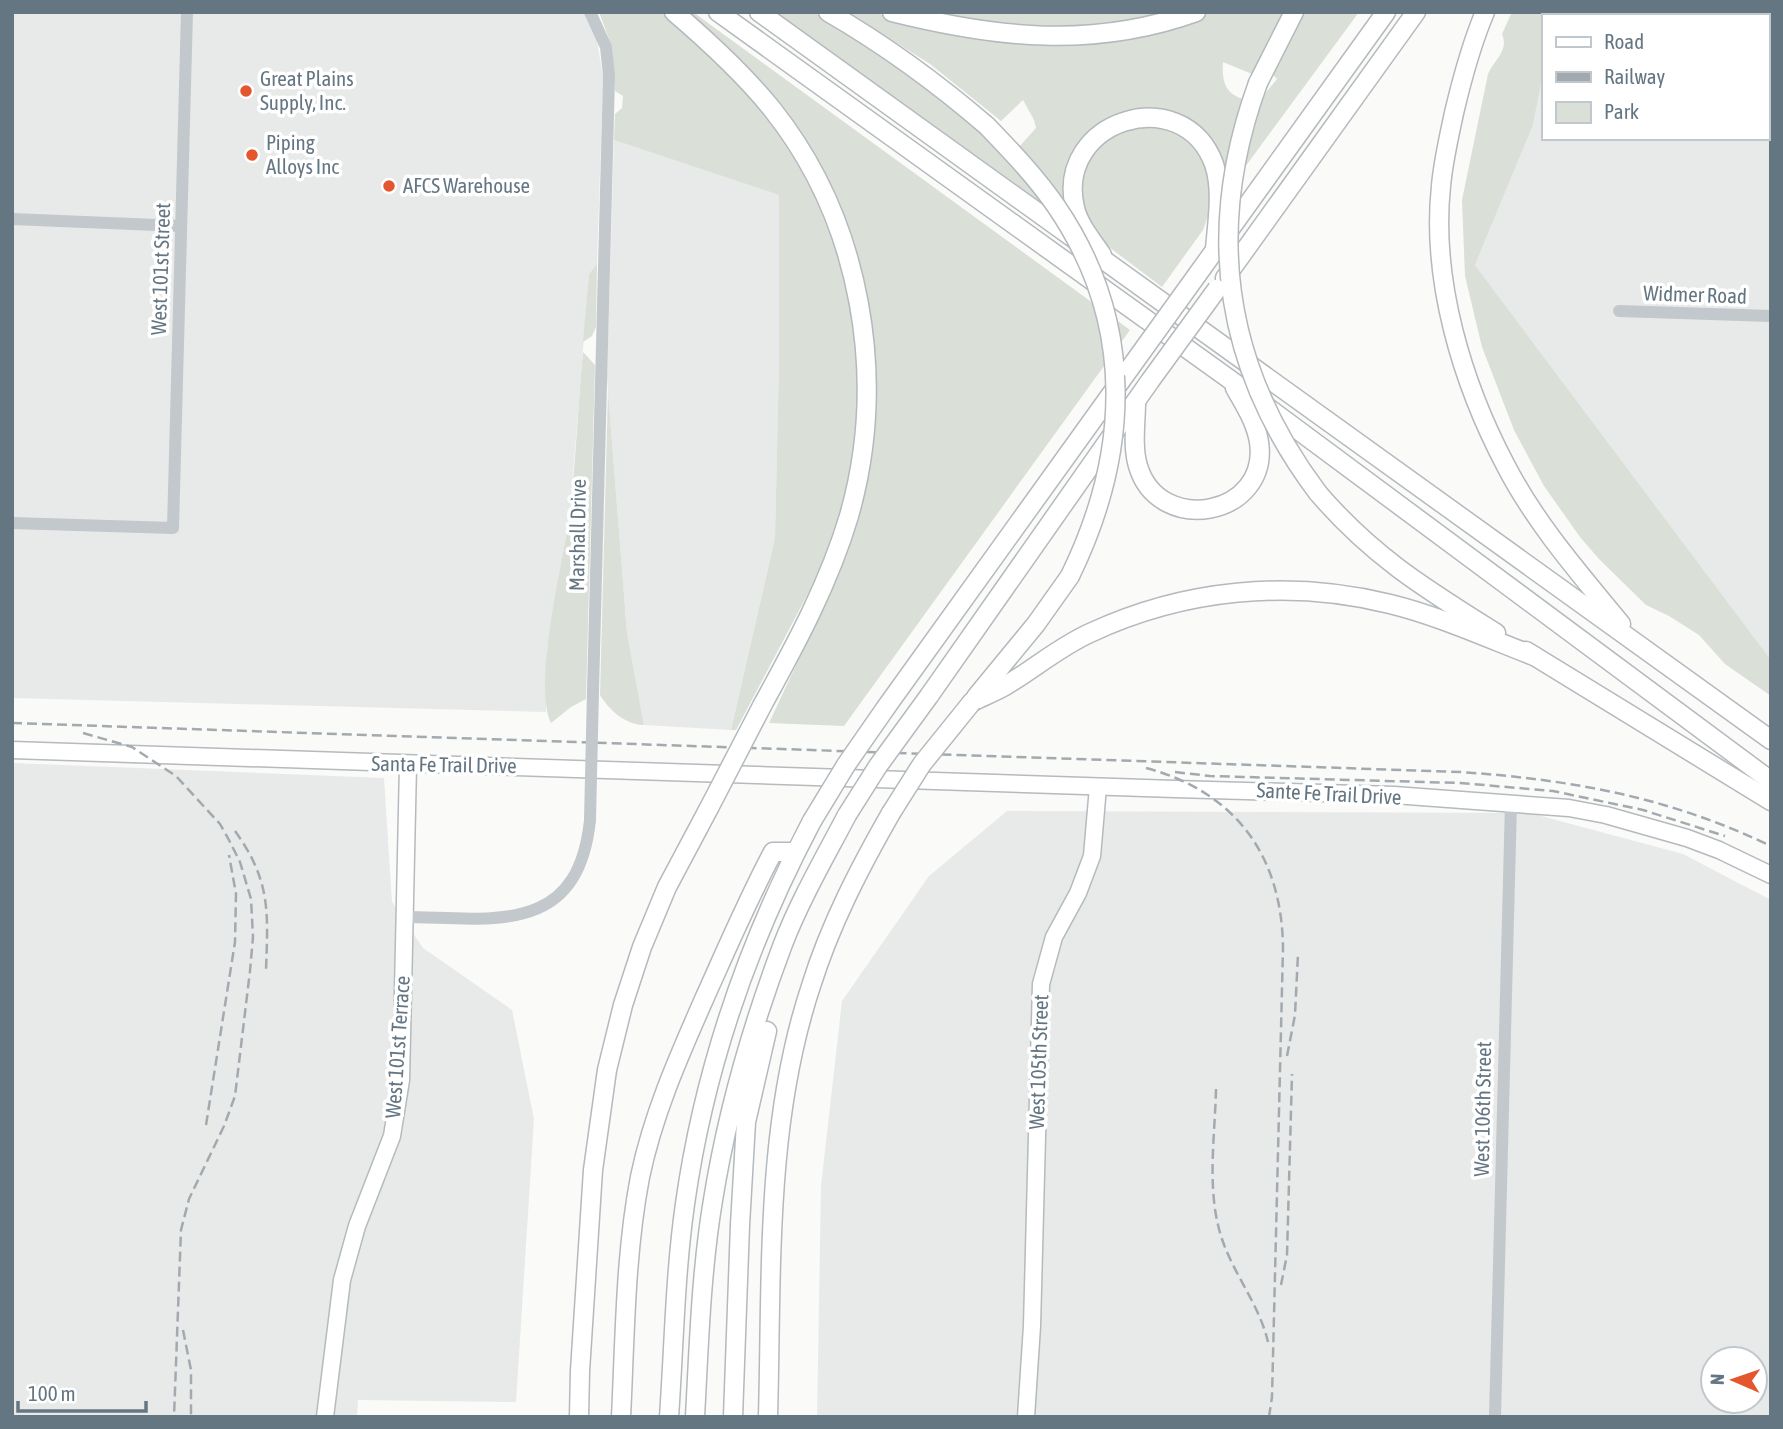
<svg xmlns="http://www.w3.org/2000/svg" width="1783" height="1429" font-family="'Asap Condensed',sans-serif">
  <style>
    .built { fill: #e8e9e9; fill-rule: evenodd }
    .green { fill: #dadfd7 }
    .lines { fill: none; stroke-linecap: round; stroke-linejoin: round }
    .major-casing { stroke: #b5babe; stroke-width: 19 }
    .highway-casing { stroke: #b4b9bd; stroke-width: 21 }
    .minor { stroke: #c3c8cc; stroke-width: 12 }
    .major { stroke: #fff; stroke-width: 16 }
    .highway { stroke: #fff; stroke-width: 18 }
    .rail { stroke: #a2aab0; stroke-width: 2.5; stroke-dasharray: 10 5; stroke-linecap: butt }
    .highway-bridge-casing { stroke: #b4b9bd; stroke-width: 21; stroke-linecap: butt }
    .minor-bridge { stroke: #c3c8cc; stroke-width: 12 }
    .highway-bridge { stroke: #fff; stroke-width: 18 }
    .poi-dot { fill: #e4572e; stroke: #fff; stroke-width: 2.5 }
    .labels { text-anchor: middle; stroke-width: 7; stroke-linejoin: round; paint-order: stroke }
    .poi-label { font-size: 21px; fill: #657683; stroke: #fff; text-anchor: start }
    .street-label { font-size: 21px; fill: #657683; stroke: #fff }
  </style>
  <rect width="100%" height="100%" fill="#fafaf8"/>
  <g class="built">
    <polygon points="12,12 584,12 596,35 603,77 597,264 589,274 570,512 547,650 546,712 12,698"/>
    <polygon points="1556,12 1771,12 1771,660 1475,265 1533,125 1543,74 1543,138 1767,138 1767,16 1555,16"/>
    <polygon points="614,140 779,195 779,362 775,538 731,730 644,725 627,633 607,378"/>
    <polygon points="12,763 384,778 392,902 423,948 512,1010 534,1119 516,1402 358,1400 357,1417 12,1417"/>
    <path d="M1007 811 1530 813 1683 854 1771 900V1417H817L821 1186 842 1001 929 876ZM1713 1359H1755V1401H1713Z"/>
  </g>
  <g class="green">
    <path d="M599 12H663C707 51 752 89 785 137 794 150 800 166 807 180 852 266 873 378 852 474 845 505 834 536 823 565L736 730H731L775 538 779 362V195L614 140 615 114 622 108 623 96 615 91 612 47Z"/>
    <polygon points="684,12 693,12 1130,330 844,726 769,723 827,599 853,528 866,482 872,443 875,401 872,331 864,290 825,181"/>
    <path d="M776 12H813L885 53 914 73 1010 157 1036 128 1034 120 1023 100 1001 121 930 64 848 12H871L968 35 1187 22 1211 12H1283L1252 74 1223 62C1221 91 1231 98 1258 102L1277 79 1273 75 1305 12H1359L1245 167 1224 175 1168 115 1085 142 1071 218 1053 211Z"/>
    <polygon points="923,12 1167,12 1109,26 1023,28"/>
    <path d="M1512 12H1556L1555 16H1543V74L1533 125 1475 265 1771 660V696L1725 664 1699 635 1669 616 1646 605 1599 559 1580 537 1544 486 1514 430 1482 347 1465 276 1462 200 1488 74C1495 59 1509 51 1502 34Z"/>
    <polygon points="1154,124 1186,136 1206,159 1212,204 1203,230 1162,287 1105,244 1093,226 1084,207 1081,188 1087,160 1114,131"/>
    <polygon points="597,264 596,327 592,336 583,342 589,274"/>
    <path d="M583 352 595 365 586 699 571 707 551 723C532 684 564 559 570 512 576 459 578 405 583 352Z"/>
    <path d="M608 391 627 633 644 725C626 725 609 710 600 695Z"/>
  </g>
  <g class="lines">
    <g class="major-casing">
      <g id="major">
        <polyline points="12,750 1175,789 1394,795 1569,808 1606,815 1687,838 1719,850 1771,875"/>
        <polyline points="325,1417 342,1280 357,1226 392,1136 401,1080 408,765"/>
        <polyline points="1026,1417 1032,1326 1041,984 1054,937 1078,893 1092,856 1098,787"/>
      </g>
    </g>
    <g class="highway-casing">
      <g id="highway">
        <path d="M674 12C709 42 743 73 772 109 862 222 888 379 849 516 829 583 796 644 763 704"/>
        <polyline points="718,12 1232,381 1771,781"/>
        <polyline points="759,12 1771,740"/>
        <path d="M828 12C885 45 936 82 987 126"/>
        <path d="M892 12C996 38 1093 49 1196 12"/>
        <path d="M1485 12C1471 45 1462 79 1454 113 1449 137 1443 162 1441 186 1431 280 1462 383 1506 466 1536 524 1580 574 1621 624"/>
        <polyline points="1258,83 1294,12"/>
        <path d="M1102 255C1092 240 1079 225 1075 208 1054 120 1183 80 1214 164 1223 191 1217 222 1215 250"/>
        <polyline points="1197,275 1386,12"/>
        <polyline points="1225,278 1416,12"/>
        <path d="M1136 402C1136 422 1132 446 1138 466 1159 537 1270 516 1259 442 1256 423 1245 405 1235 388"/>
        <path d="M1318 493C1373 557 1426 589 1496 633"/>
        <polyline points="1526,651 1771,801"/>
        <polyline points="929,696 1150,381"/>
        <polyline points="976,697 1036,624 1070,576"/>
        <path d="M972 702C982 697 994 692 1005 686 1034 669 1059 647 1090 633 1184 589 1289 579 1390 604 1439 616 1487 638 1534 656"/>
        <polyline points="887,706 1130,368"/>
        <polyline points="579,1417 580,1371 593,1170 607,1070 623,1005 642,947 667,887 709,808"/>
        <path d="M621 1417C625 1338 625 1255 640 1177 653 1114 679 1056 705 997 727 948 748 899 773 852H796"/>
        <path d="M669 1417C674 1346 675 1274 685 1204 704 1069 748 942 812 821"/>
        <path d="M695 1417C699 1344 701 1272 713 1200 727 1113 752 1026 783 944 800 900 825 857 847 815"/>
        <polyline points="733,1417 740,1225 746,1122 767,1031"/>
        <path d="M768 1417C772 1273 765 1124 811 986 830 925 859 869 891 813"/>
      </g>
    </g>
    <g class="minor">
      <polyline points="590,12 606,47 609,76 593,691"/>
      <polyline points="1767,85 1771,85"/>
      <polyline points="12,219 181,226"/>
      <polyline points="1619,311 1771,316"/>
      <polyline points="12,523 173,528 187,12"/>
      <path d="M405 917C492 918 578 937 590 820"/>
      <polyline points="1495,1417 1511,803"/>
    </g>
    <use href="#major" class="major"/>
    <use href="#highway" class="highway"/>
    <g class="rail">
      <path d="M12 723 1461 772C1574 780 1668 797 1771 846"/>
      <polyline points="83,733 132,747 176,776 220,824 229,840 240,862 251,899 253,937 250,971 235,1096 224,1126 189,1199 181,1230 174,1417"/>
      <path d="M1146 768C1236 792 1282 856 1283 948L1272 1397 1269 1417"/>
      <polyline points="1175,772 1210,776 1460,783 1553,791 1643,810 1725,836"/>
      <path d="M235 831C271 881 268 912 266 970"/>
      <polyline points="1287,1056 1295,1015 1298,954"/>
      <path d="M1216 1089C1215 1137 1206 1192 1222 1239 1234 1275 1259 1304 1268 1342"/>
      <polyline points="206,1125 235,942 236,894 229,855"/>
      <polyline points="1281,1285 1287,1255 1292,1074"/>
      <polyline points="183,1330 191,1370 191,1417"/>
    </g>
    <g class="highway-bridge-casing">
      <g id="highway-bridge">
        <path d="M1258 83C1204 231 1224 368 1318 493"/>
        <path d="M987 126C1012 152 1036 177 1056 206 1136 323 1130 453 1070 576"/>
        <polyline points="1130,368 1197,275"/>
        <polyline points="1150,381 1217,289"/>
        <polyline points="709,808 763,704"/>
        <polyline points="891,813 922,764 972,702"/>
        <polyline points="847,815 878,766 929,696"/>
        <polyline points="812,821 846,765 887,706"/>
      </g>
    </g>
    <polyline class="minor-bridge" points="590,820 593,691"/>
    <use href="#highway-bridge" class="highway-bridge"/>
  </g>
  <g class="poi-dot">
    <circle cx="246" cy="91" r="7"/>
    <circle cx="252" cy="155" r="7"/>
    <circle cx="389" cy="186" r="7"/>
  </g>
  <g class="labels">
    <g class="poi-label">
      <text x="260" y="86">Great Plains<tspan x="260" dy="24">Supply, Inc.</tspan></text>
      <text x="266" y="150">Piping<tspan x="266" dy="24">Alloys Inc</tspan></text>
      <text x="403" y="193">AFCS Warehouse</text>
    </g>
    <g class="street-label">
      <text transform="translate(161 269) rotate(-88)" y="7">West 101st Street</text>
      <text transform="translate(1695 295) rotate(2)" y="7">Widmer Road</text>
      <text transform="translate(578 535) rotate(-89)" y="7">Marshall Drive</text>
      <text transform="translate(444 765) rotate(1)" y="7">Santa Fe Trail Drive</text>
      <text transform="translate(1329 794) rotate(3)" y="7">Sante Fe Trail Drive</text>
      <text transform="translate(398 1047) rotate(-86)" y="7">West 101st Terrace</text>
      <text transform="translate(1039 1062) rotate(-88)" y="7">West 105th Street</text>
      <text transform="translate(1483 1109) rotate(-89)" y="7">West 106th Street</text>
    </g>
  </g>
  <rect width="1783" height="1429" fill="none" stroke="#657683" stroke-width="28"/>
  <rect x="1542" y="14" width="228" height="126" fill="#ffffff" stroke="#c1c8cd" stroke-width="2"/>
  <rect x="1556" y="37" width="35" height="10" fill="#ffffff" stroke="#c1c8cd" stroke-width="2"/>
  <text x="1604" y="49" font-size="21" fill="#657683">Road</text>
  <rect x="1556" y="72" width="35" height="10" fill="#a2aab0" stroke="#c1c8cd" stroke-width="2"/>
  <text x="1604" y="84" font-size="21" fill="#657683">Railway</text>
  <rect x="1556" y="102" width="35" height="21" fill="#dadfd7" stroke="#c1c8cd" stroke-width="2"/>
  <text x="1604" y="119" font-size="21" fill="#657683">Park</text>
  <g transform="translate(1734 1380) rotate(272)"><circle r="33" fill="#ffffff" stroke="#c1c8cd" stroke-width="2"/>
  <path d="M0-5L12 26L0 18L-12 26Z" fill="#e4572e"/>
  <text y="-10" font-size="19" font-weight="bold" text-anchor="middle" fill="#657683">N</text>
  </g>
  <path d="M18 1401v10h128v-10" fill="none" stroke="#657683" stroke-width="3.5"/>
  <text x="28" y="1401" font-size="21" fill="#657683" stroke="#ffffff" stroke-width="5" paint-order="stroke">100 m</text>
</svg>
